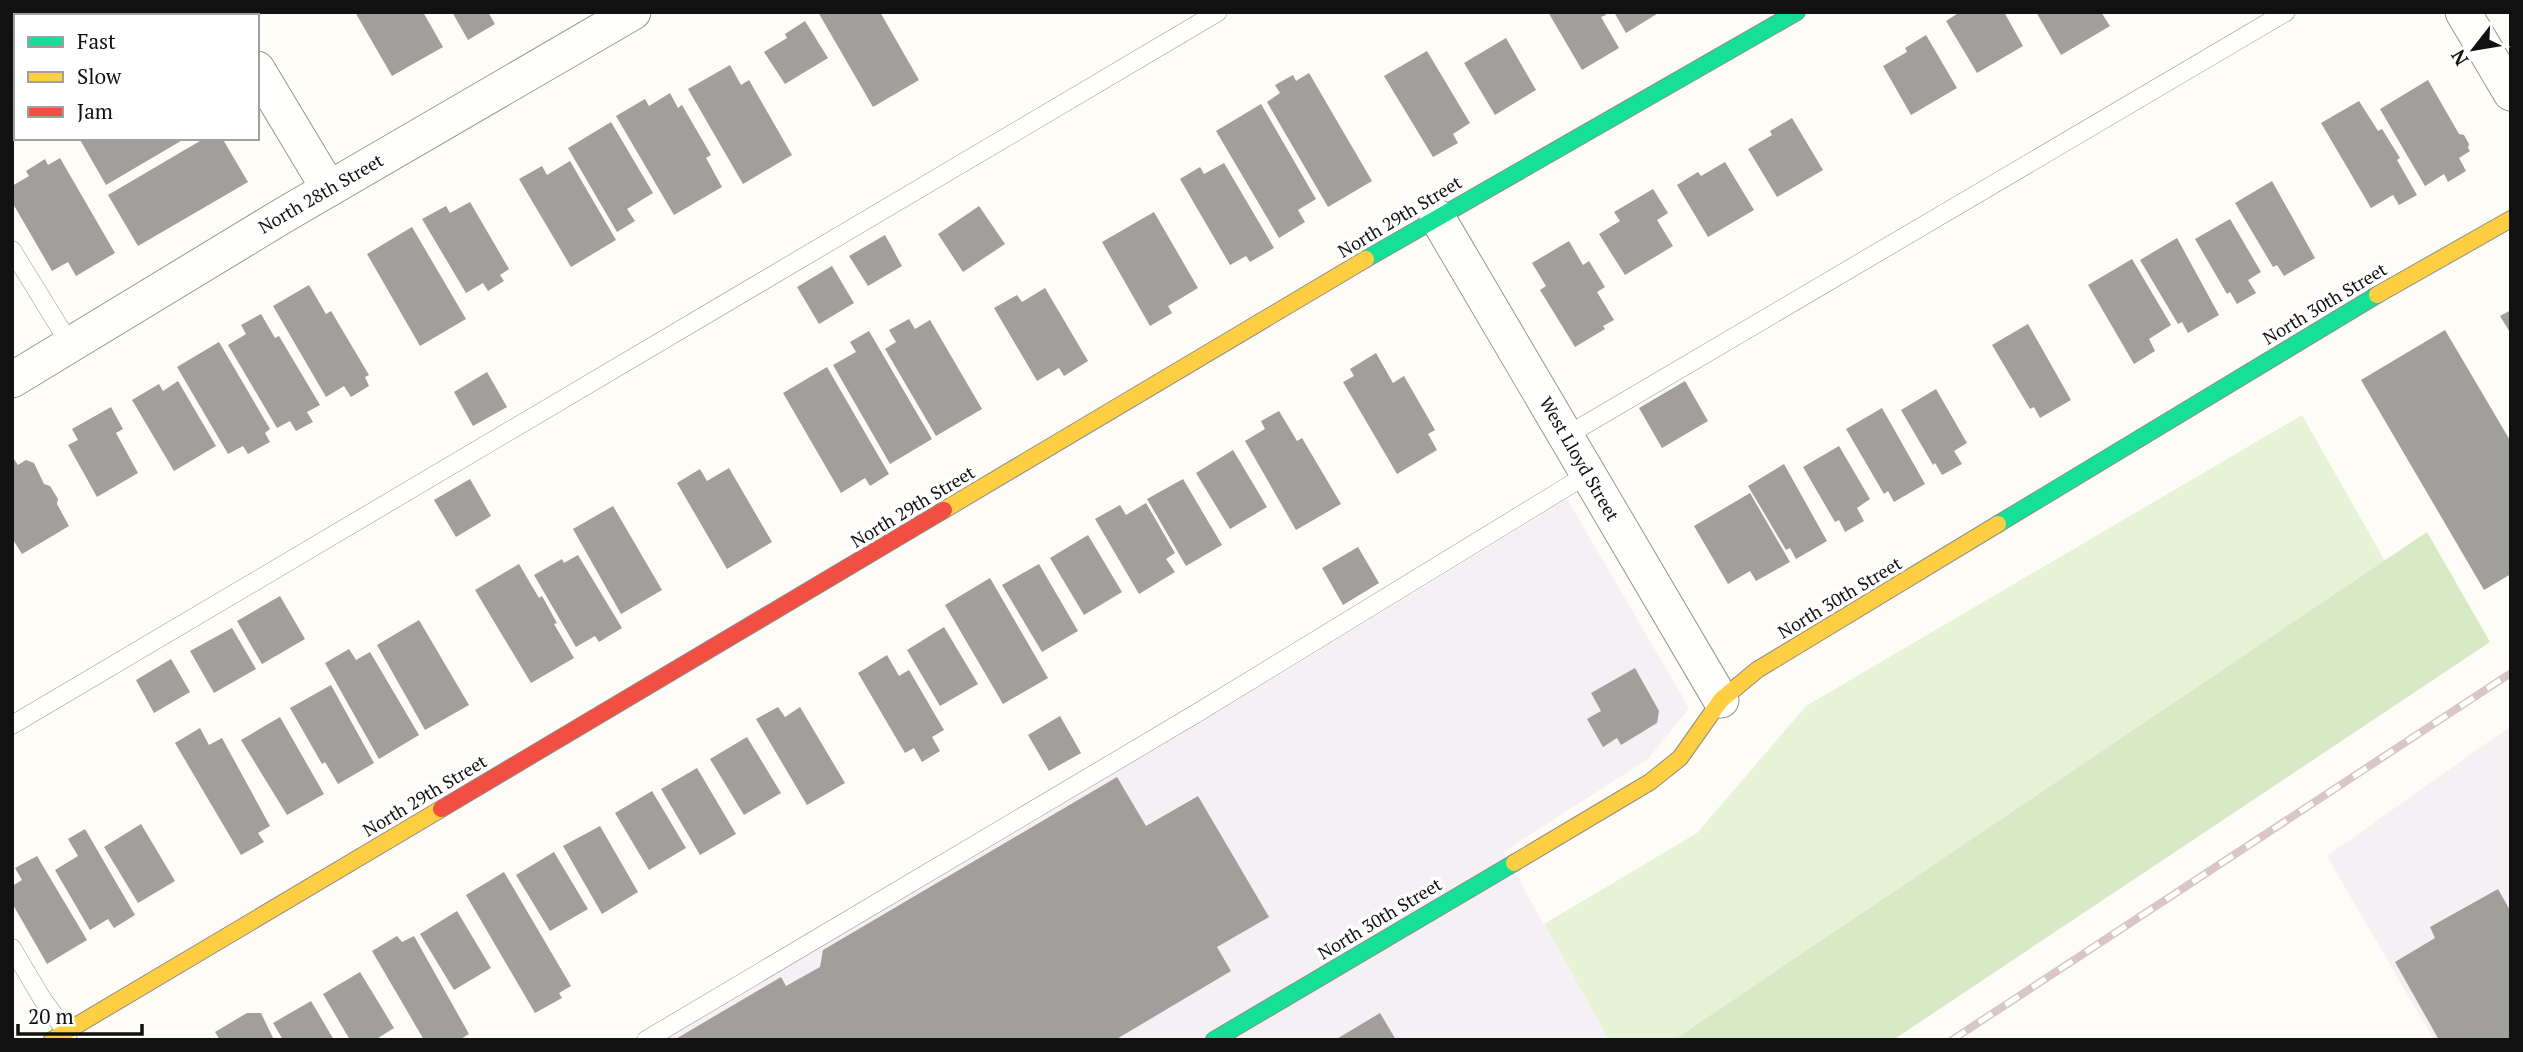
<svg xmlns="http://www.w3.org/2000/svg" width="2523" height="1052" font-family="'PT Serif',serif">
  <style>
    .industrial { fill: #f5f0f3 }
    .green { fill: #e7f3d7 }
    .forest { fill: #d8eac5 }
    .building { fill: #a19f9c }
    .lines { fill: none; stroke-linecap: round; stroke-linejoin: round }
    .lane-casing { stroke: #979795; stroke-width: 19 }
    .street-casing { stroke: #979795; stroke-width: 37 }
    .fast-casing { stroke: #8e8d8b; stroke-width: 18 }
    .slow-casing { stroke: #8e8d8b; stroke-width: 18 }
    .jam-casing { stroke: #8e8d8b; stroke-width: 18 }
    .lane { stroke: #fffffe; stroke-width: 18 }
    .street { stroke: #fffffe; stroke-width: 35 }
    .fast { stroke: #16e098; stroke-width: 16 }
    .slow { stroke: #ffcf43; stroke-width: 16 }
    .jam { stroke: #f24e42; stroke-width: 16 }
    .rail-casing { stroke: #d9c6c7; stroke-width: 8 }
    .rail { stroke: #fff; stroke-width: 5; stroke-dasharray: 16; stroke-linecap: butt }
    .labels { text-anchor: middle; stroke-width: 7; stroke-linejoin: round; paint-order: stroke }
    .street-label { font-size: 18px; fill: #111; stroke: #fff }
  </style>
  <rect width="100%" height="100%" fill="#fdfcf7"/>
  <g class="industrial">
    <polygon points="1567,499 1689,708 1648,759 1503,852 1609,1040 659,1040 1203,721"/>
    <polygon points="2511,726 2511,1040 2434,1040 2327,856"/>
  </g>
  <polygon class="green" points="2302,415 2385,561 2000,832 1677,1040 1609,1040 1544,924 1697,833 1806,706"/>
  <polygon class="forest" points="2427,532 2490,642 1893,1040 1674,1040"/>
  <g class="building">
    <polygon points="355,12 423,12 443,47 392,76"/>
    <polygon points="452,12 488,12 495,24 468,40"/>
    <polygon points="818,12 880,12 919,80 873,107"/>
    <polygon points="1548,12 1605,12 1606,15 1601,17 1619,48 1582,70"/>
    <polygon points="1614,12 1660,12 1626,33"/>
    <polygon points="1960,12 2004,12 2023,46 1977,73 1946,21"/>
    <polygon points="2036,12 2101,12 2110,26 2061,55"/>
    <polygon points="805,21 828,58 785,84 764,52 787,38 785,34"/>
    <polygon points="1926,35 1957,88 1911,115 1883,66 1907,52 1905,48"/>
    <polygon points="1506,38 1536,90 1495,115 1464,63"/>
    <polygon points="1427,51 1470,123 1453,134 1458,143 1433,157 1384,76"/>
    <polygon points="730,65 741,85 749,80 792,155 743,184 688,89"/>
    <polygon points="1309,73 1372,181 1328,207 1267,102 1280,93 1275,85 1293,75 1296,81"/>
    <polygon points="2428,80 2459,134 2464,135 2469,144 2468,148 2470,151 2459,158 2466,171 2448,182 2444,174 2425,186 2380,109"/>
    <polygon points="670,93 678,108 682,105 711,155 706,158 722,187 674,215 616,116 645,99 649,106"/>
    <polygon points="2359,101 2378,131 2382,129 2400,158 2397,160 2417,195 2399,205 2393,195 2371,208 2321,123"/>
    <polygon points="1261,104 1316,199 1298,210 1305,222 1279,238 1216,131"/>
    <polygon points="1792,118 1823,170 1777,197 1748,149 1772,135 1770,131"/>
    <polygon points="611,122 653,193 627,209 635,221 617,232 568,148"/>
    <polygon points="79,138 186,138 106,185"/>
    <polygon points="205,138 222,138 248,182 138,246 108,195"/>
    <polygon points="60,158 115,253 76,276 68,262 52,271 12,202 12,186 29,176 26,171 45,159 48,165"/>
    <polygon points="570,161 616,240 571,267 519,179 542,166 547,175"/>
    <polygon points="1725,162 1754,210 1708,237 1677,185 1698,172 1701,176"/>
    <polygon points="1224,163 1274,248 1250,262 1246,256 1230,265 1180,179 1200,167 1204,174"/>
    <polygon points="2272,181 2315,258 2284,276 2277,265 2273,267 2235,203"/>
    <polygon points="1653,189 1668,213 1657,220 1673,246 1625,275 1599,234 1620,221 1614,212"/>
    <polygon points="470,202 509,269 500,275 504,281 488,291 483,283 466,293 422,219 446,206 450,213"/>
    <polygon points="979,206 1005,244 963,272 938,234"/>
    <polygon points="1154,212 1198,288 1168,306 1172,313 1150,326 1102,242"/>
    <polygon points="2230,219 2261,272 2248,280 2256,293 2237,304 2230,292 2227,294 2195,239"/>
    <polygon points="412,227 466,319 420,346 367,254"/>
    <polygon points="885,235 902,266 868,286 849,256"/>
    <polygon points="2177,238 2219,315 2188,333 2182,322 2178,324 2140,260"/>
    <polygon points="1569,241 1583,265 1589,261 1605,287 1597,292 1614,320 1603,326 1605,329 1575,347 1540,290 1546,286 1532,263"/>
    <polygon points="2132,259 2171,325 2149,339 2155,351 2134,364 2088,285"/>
    <polygon points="832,266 854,303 819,324 797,287"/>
    <polygon points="309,285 326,314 331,311 369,375 365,377 369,386 351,397 344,386 326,397 273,306"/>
    <polygon points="1045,288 1088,361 1064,376 1059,368 1037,381 994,308 1017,295 1022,302"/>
    <polygon points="2511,310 2511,334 2500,316"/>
    <polygon points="261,314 275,338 279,336 320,405 307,412 313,422 296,431 290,421 277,428 228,345 246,334 241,325"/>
    <polygon points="909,319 915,329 930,320 982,409 936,436 885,349 896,342 889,330"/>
    <polygon points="2028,324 2071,400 2040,418 2034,407 2030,409 1992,345"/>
    <polygon points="2445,330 2511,442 2511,574 2484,590 2361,380"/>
    <polygon points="869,331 932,439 890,464 833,365 856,352 850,342"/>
    <polygon points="219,342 270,429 265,433 270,442 248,454 243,446 228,454 177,367"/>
    <polygon points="1376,353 1393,383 1404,376 1435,430 1428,434 1437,450 1397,474 1343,382 1354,376 1350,369"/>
    <polygon points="827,367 889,474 870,486 865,478 841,493 783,393"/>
    <polygon points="487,372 507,407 473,426 454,392"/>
    <polygon points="178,381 216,446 174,471 132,400 159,384 163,391"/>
    <polygon points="1685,381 1708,421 1662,448 1639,408"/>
    <polygon points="1936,389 1967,443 1954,451 1962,464 1942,475 1935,463 1933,465 1901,410"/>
    <polygon points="111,407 123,429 116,433 138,473 97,497 68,445 78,440 72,429"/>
    <polygon points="1882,408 1925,484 1894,502 1888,491 1884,494 1846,429"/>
    <polygon points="1279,411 1297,441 1302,438 1341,504 1296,530 1245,441 1265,429 1261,421"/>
    <polygon points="1839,446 1870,499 1857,508 1864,521 1845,532 1839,520 1835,522 1803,467"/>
    <polygon points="1233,450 1267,507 1230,529 1196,473"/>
    <polygon points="12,456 18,465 26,460 34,463 44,484 50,486 58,499 57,504 69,526 22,554 12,538"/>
    <polygon points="1784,464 1827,541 1796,559 1790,548 1786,550 1748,486"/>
    <polygon points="729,468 772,542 727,569 677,483 700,469 707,481"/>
    <polygon points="470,479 491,516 456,537 434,500"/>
    <polygon points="1183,479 1222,545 1186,566 1147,499"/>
    <polygon points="1750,493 1790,562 1756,581 1750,571 1728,584 1694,526"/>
    <polygon points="1146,503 1175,553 1166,559 1175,572 1139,594 1095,519 1120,505 1126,515"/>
    <polygon points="613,506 662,590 621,614 573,529"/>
    <polygon points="1088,535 1122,592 1084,615 1050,558"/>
    <polygon points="1358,547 1379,583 1343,605 1322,568"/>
    <polygon points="578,555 622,628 599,642 595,636 576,647 534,575 562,559 564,563"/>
    <polygon points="519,564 539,598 542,596 557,623 554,624 574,658 531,683 475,590"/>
    <polygon points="1039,564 1078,631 1042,652 1002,585"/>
    <polygon points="990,578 1048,678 1003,704 945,605"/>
    <polygon points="280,596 305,639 262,664 237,621"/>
    <polygon points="419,620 469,705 425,730 377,645"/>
    <polygon points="944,627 978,684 940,706 907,650"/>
    <polygon points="232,628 256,669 214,693 190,651"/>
    <polygon points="349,649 356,660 370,652 419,735 379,759 325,663"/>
    <polygon points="887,655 899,676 909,670 944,730 932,737 940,751 922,762 914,748 905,753 858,673"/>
    <polygon points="171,659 190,692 154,713 136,680"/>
    <polygon points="1635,668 1659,711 1657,723 1621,745 1617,738 1603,747 1587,719 1601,711 1591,693"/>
    <polygon points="331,685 374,763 338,784 325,762 322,764 290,708"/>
    <polygon points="778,707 785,717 800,707 845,783 807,805 756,719"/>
    <polygon points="1060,716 1081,753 1049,771 1028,735"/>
    <polygon points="280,717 324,794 287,815 241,740"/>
    <polygon points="200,728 209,745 222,738 270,826 258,833 264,842 241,855 175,743"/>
    <polygon points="747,737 781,793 744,815 710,759"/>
    <polygon points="697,768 736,834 700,855 661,789"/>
    <polygon points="1117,777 1146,826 1198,796 1269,917 1217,947 1231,971 1115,1040 674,1040 781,977 786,986 820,967 823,950"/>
    <polygon points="652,791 686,848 649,870 615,813"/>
    <polygon points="141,824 175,881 138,903 104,847"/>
    <polygon points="600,826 638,892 602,914 563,846"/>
    <polygon points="85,829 135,915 114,928 108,919 90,930 55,870 78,856 68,839"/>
    <polygon points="554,852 588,909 550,931 516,875"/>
    <polygon points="37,856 87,940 47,964 12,903 12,886 22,880 15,868"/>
    <polygon points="504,872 571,986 559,993 562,998 535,1013 466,895"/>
    <polygon points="2498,889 2511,912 2511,1040 2439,1040 2395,962 2435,938 2430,927"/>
    <polygon points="457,911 491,968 454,990 420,934"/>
    <polygon points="397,936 402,942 414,936 469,1034 459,1040 424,1040 372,951"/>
    <polygon points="360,972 394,1028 375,1040 350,1040 323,994"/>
    <polygon points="311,1001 334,1040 283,1040 273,1023"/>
    <polygon points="247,1013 261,1013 274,1040 220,1040 215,1032"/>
    <polygon points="1380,1013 1396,1040 1335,1040"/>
  </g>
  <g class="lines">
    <g class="lane-casing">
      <g id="lane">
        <polyline points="12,250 71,346"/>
        <polyline points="1566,436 2286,12"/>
        <polyline points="12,725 1218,12"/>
        <polyline points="12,948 43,1000 68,1034"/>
        <polyline points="646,1040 1197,713 1588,474"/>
      </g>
    </g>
    <g class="street-casing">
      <g id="street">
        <polyline points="224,12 226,16"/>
        <polyline points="2463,12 2511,93"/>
        <polyline points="257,69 329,189"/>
        <polyline points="1437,217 1721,700"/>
        <polyline points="12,380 284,215 633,12"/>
      </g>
    </g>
    <g class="fast-casing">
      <g id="fast">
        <polyline points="1366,259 1797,12"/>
        <polyline points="1998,524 2377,295"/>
        <polyline points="1214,1040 1514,863"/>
      </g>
    </g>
    <g class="slow-casing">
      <g id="slow">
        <polyline points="2377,295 2511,219"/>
        <polyline points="944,510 1366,259"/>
        <polyline points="1514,863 1650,782 1680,758 1721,700 1757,670 1998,524"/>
        <polyline points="52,1040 441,809"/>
      </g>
    </g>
    <g class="jam-casing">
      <polyline id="jam" points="441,809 944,510"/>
    </g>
    <use href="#lane" class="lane"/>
    <use href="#street" class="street"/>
    <use href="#fast" class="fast"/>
    <use href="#slow" class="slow"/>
    <use href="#jam" class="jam"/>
    <g class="rail-casing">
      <polyline id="rail" points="1952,1040 2511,673"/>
    </g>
    <use href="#rail" class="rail"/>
  </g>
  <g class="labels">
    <g class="street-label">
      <text transform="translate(321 194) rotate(-30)" y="6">North 28th Street</text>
      <text transform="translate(1400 217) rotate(-31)" y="6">North 29th Street</text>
      <text transform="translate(2325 304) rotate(-31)" y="6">North 30th Street</text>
      <text transform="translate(1579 459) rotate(60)" y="6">West Lloyd Street</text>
      <text transform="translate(913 507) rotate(-31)" y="6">North 29th Street</text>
      <text transform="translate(1840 598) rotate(-31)" y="6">North 30th Street</text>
      <text transform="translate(425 796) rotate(-31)" y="6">North 29th Street</text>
      <text transform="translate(1380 919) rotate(-31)" y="6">North 30th Street</text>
    </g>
  </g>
  <rect width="2523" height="1052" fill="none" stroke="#111111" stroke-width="28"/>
  <rect x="14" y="14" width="245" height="126" fill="#ffffff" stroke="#a0a0a0" stroke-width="2"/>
  <rect x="28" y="37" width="35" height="10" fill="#16e098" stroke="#a0a0a0" stroke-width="2"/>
  <text x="77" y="49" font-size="21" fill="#111111">Fast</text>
  <rect x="28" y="72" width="35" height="10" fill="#ffcf43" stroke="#a0a0a0" stroke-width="2"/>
  <text x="77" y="84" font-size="21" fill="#111111">Slow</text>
  <rect x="28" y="107" width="35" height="10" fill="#f24e42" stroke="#a0a0a0" stroke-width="2"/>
  <text x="77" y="119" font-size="21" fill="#111111">Jam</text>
  <g transform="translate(2474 49) rotate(239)" stroke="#ffffff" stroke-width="5" paint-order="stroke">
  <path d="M0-5L12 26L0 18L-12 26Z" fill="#111111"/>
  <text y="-10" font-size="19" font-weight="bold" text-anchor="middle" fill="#111111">N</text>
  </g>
  <path d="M18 1024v10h124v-10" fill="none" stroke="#111111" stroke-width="3.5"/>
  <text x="28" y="1024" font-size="21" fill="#111111" stroke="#ffffff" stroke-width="5" paint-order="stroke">20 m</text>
</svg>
